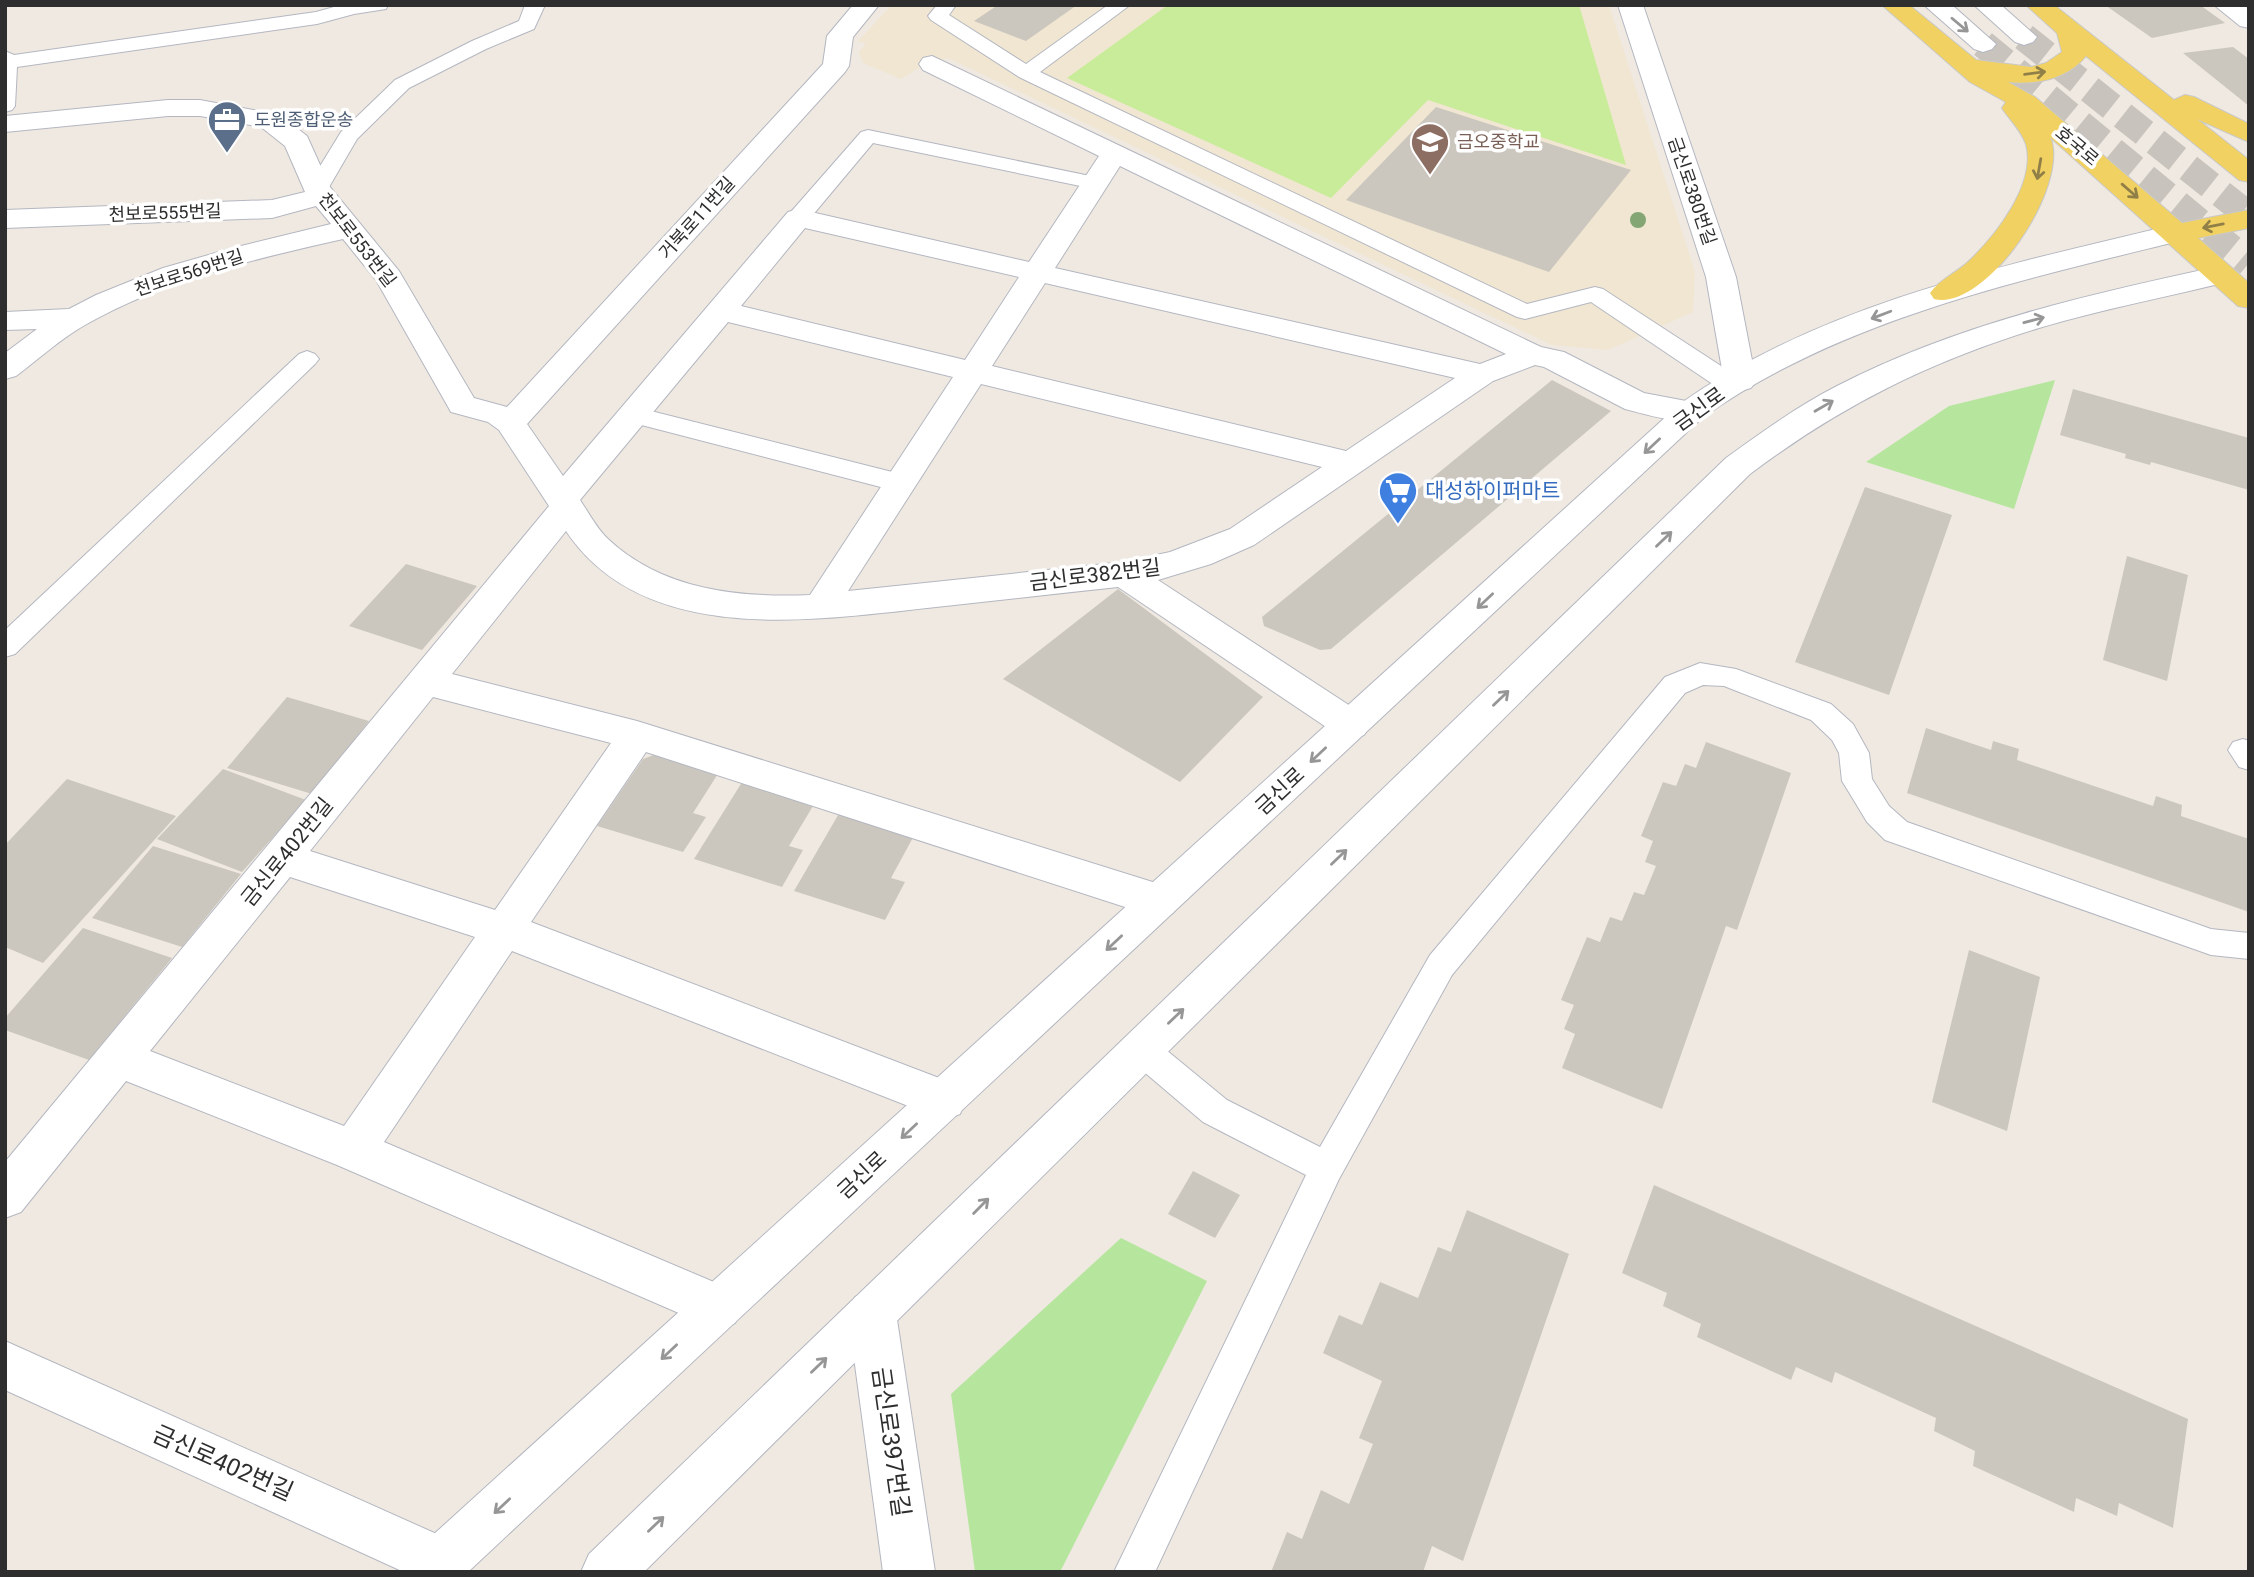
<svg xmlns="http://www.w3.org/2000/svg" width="2254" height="1577" font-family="Roboto,'Noto Sans KR',sans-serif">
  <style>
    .education { fill: #f0e6d1 }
    .green { fill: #b6e59e }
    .pitch { fill: #c9ec9a }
    .building { fill: #cbc7bf }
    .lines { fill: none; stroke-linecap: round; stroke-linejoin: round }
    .secondary-tunnel { stroke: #c8c4bd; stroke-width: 28; stroke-dasharray: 28 14; stroke-linecap: butt }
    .lane-casing { stroke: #b4b7c1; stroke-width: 2 }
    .street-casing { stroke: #b4b7c1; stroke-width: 2 }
    .secondary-casing { stroke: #b4b7c1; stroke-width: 2 }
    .primary-casing { stroke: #c9c9c9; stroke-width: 2 }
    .lane { fill: #fff; fill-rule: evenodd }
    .street { fill: #fff; fill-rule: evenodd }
    .secondary { fill: #fff; fill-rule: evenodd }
    .primary { fill: #f2d163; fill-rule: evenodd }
    .tree { fill: #84a574 }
    .oneway { stroke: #969696 }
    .oneway2 { stroke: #908048 }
    .labels { text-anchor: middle; stroke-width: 7; stroke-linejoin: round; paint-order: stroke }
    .far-service-label { font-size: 18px; fill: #4e5e75; stroke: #fff; text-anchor: start }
    .far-education-label { font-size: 18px; fill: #785e54; stroke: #fff; text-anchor: start }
    .far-street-label { font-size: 18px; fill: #2e2e2e; stroke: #fff }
    .street-label { font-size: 21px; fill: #2e2e2e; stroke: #fff }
    .shop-label { font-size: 21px; fill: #366cbe; stroke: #fff; text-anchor: start }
    .near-street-label { font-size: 24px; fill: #2e2e2e; stroke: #fff }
  </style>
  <rect width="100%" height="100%" fill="#efe9e1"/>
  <polygon class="education" points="892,5 1609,5 1695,272 1693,312 1608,350 1552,345 948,58 928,62 901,79 863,63 859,52 866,44 858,41"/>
  <g class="green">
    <polygon points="2055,380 2014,509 1866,462 1949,406"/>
    <polygon points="1121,1238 1207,1281 1060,1572 975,1572 951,1394"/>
  </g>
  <polygon class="pitch" points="1168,5 1579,5 1626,165 1428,100 1331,198 1067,78"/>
  <g class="building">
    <polygon points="998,5 1077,5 1026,41 974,21"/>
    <polygon points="2105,5 2200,5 2225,23 2152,38"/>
    <polygon points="2233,47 2249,59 2249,106 2183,53"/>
    <polygon points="1436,107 1631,170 1549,272 1346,200"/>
    <polygon points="1552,380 1611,411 1331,649 1320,650 1264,626 1262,617"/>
    <polygon points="2073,389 2249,438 2249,490 2151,462 2150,465 2125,458 2126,454 2060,435"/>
    <polygon points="1865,487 1952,515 1889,695 1795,662"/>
    <polygon points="2127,556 2188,575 2167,681 2103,660"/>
    <polygon points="406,564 477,586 422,650 349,626"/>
    <polygon points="1118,589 1263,697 1180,782 1003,679"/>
    <polygon points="287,697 369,721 312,794 227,768"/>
    <polygon points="1926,728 1991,750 1993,741 2019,749 2017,760 2153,806 2156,796 2182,805 2181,816 2249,839 2249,912 1907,793"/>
    <polygon points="1706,742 1791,773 1737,930 1726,926 1662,1109 1562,1068 1575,1034 1564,1029 1574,1005 1561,1000 1587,937 1600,942 1610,917 1622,921 1634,892 1644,895 1656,866 1645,862 1653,841 1641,836 1663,782 1676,786 1685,764 1696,768"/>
    <polygon points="662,752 721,769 693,813 706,817 683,852 597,826 643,759"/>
    <polygon points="223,769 306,800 242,872 157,839"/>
    <polygon points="67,779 176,816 43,963 5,947 5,845"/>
    <polygon points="744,779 816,801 789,846 803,850 782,887 694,859"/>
    <polygon points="841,810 916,832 891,878 905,882 885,920 794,891"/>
    <polygon points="153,846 241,874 182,947 92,918"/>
    <polygon points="83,928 172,958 89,1060 5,1030 5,1018"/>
    <polygon points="1969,950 2040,977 2007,1131 1932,1102"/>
    <polygon points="1193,1171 1240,1195 1215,1238 1168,1214"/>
    <polygon points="1654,1185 2188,1419 2173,1528 2119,1503 2117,1516 2076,1498 2074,1512 1973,1466 1975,1451 1934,1431 1936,1418 1835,1372 1832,1383 1796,1367 1791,1380 1697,1337 1701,1324 1663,1306 1667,1293 1622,1273"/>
    <polygon points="1467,1210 1569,1254 1463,1561 1432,1546 1423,1572 1271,1572 1287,1532 1302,1539 1321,1490 1349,1504 1373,1444 1359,1438 1382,1381 1323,1353 1339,1315 1362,1325 1380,1282 1418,1298 1438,1247 1451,1252"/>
  </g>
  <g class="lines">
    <g class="secondary-tunnel">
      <polyline points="2024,37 2249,216"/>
      <polyline points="1983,44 2249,263"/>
    </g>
    <g class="lane-casing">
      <g id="lane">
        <polygon points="341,5 388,5 386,9 354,14 317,24 17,67 15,106 12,110 5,112 5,51 14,55 316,12"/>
        <polygon points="525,5 545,5 534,29 486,49 409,88 357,139 325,194 309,194 306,189 341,132 395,80 472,41 519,21"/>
        <polygon points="937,5 956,5 949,15 1026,64 1108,5 1130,5 1040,72 1527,304 1595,287 1603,289 1741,379 1744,385 1741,391 1732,393 1723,391 1591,302 1525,319 1517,317 1019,77 931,20 928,16"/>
        <polygon points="868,130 1095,177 1103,178 1106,183 1103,188 1095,189 873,143 806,223 790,223 787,218 790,213 861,132"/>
        <polygon points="307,351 315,354 319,359 315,364 15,654 5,657 5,630 299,354"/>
        <polygon points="635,407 900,474 909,477 913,483 909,489 900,492 626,421 623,415 626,409"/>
        <polygon points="1700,663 1736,669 1831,704 1853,724 1869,753 1872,779 1889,806 1907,822 2211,929 2249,933 2249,959 2211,955 1885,840 1867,822 1847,789 1842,781 1839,753 1832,740 1811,720 1724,686 1703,685 1685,693 1452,975 1339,1179 1155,1572 1114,1572 1306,1175 1203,1122 1130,1060 1125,1050 1130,1040 1142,1035 1154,1040 1227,1100 1320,1147 1430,955 1665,677"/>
        <polygon points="2243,739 2249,741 2249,770 2239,767 2228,750 2233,742"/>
      </g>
    </g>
    <g class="street-casing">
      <g id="street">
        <path d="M853 5H879L853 37 849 66 845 72 527 424 563 476 788 212 798 209 1029 262 1099 156 923 70 919 64 923 58 932 56 1541 347 1564 352 1644 393 1702 404 1707 411 1702 418C1679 425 1648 415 1625 409L1544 367 1535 365 1493 381 1254 545 1211 564 1158 580 1364 715 1370 725 1364 735 1351 739 1338 735 1118 587C1054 594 991 601 927 608 809 621 643 646 566 531L452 674 637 721 1159 884 1173 889 1179 901 1173 913 1159 918 646 752 531 922 960 1086 966 1100 960 1114 944 1120 512 951 384 1142 735 1291 742 1307 735 1323 718 1330 337 1165 126 1081 21 1212 5 1218V1162L549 506 499 430 488 422 451 412 376 280 343 239C254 259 164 280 85 325 60 339 39 359 16 376L5 379V353L37 329 5 330V312L69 309 96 295 163 268 233 248 331 224 316 206 272 218 5 228V210L272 200 305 192 285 146 261 127 200 116H168L5 132V116L168 100H200L280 115 307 136 330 187 399 271 474 398 507 407 823 64 827 36ZM1120 166 1506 354 1480 364 1055 268ZM805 228 1019 277 965 360 741 306ZM1045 283 1455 378 1346 451 992 366ZM728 322 953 377 810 595C739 598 662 590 608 539 597 529 589 513 580 500ZM981 384 1322 467 1230 529 1170 552 1124 562 848 591ZM433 697 611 743 495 910 310 851ZM290 877 475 937 344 1126 150 1051Z"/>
        <polygon points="1618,5 1643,5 1736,277 1756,381 1751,388 1740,391 1729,388 1724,381 1706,277"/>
        <polygon points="2214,5 2243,5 2249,9 2249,28 2240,26"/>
        <polygon points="872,1290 889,1297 896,1313 935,1572 883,1572 848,1313 855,1297"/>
        <polygon points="5,1341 459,1544 467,1562 463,1572 404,1572 5,1390"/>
      </g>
    </g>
    <g class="secondary-casing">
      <g id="secondary">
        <polygon points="1924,5 1952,5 1996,44 1992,49 1983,52 1974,49"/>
        <polygon points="1974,5 2001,5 2037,37 2033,42 2024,45 2015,42"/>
        <path d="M2177 224 2187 227 2191 233 2187 239C2023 280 1842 318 1702 418L468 1572H404L412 1554 1680 404C1822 303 2010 264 2177 224Z"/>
        <path d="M2221 266 2231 269 2236 275 2231 281C2167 297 2102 309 2039 328 1929 362 1842 405 1750 474L644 1572H581L589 1554 1726 458C1762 432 1798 406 1837 386 1957 324 2090 294 2221 266Z"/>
      </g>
    </g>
    <g class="primary-casing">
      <path id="primary" d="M1882 5H1909L1976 60 2031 67 2046 63 2062 52 2057 33 2026 5H2054L2174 100 2185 95 2194 97 2249 124V142L2197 119 2249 160V182L2239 180 2086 56C2068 79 2036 85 2008 82L2035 97 2182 223 2249 210V228L2198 238 2249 283V308L2238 306 2050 137C2071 185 1986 312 1934 299L1930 293C1939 280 1956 273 1968 262 1995 237 2037 184 2026 144 2021 130 2010 120 2002 108L2006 102 1970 82Z"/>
    </g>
    <use href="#lane" class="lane"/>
    <use href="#street" class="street"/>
    <use href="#secondary" class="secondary"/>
    <use href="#primary" class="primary"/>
  </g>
  <circle class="tree" cx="1638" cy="220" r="8"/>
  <defs><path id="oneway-shaft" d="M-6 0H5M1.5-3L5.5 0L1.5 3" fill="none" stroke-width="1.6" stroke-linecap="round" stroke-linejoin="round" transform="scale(1.75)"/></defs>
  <g class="oneway">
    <use href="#oneway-shaft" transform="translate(1960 25) rotate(40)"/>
    <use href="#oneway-shaft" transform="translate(1881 315) rotate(159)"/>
    <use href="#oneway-shaft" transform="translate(2034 320) rotate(-15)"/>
    <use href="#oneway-shaft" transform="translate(1824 406) rotate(-30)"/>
    <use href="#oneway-shaft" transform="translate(1652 446) rotate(137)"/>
    <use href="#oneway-shaft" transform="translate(1664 539) rotate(-44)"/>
    <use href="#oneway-shaft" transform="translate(1485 601) rotate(137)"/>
    <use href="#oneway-shaft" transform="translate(1501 698) rotate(-44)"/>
    <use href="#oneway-shaft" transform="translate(1318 755) rotate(137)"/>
    <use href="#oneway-shaft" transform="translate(1339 857) rotate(-44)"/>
    <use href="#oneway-shaft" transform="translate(1114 943) rotate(137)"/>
    <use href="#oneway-shaft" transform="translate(1176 1016) rotate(-44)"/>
    <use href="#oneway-shaft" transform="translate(909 1131) rotate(137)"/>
    <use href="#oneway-shaft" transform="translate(981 1206) rotate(-45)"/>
    <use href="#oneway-shaft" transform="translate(669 1352) rotate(137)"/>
    <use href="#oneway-shaft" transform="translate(819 1365) rotate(-44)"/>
    <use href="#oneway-shaft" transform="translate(502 1506) rotate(137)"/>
    <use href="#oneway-shaft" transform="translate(656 1524) rotate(-44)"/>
  </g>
  <g class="oneway2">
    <use href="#oneway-shaft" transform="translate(2035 73) rotate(-7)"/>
    <use href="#oneway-shaft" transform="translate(2039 169) rotate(100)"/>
    <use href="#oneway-shaft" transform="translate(2130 191) rotate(41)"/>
    <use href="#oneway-shaft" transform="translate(2213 226) rotate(169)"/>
  </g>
  <defs>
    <g id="office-pin" transform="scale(2.0125)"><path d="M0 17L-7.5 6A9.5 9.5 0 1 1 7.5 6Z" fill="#5c6f8a" stroke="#fff"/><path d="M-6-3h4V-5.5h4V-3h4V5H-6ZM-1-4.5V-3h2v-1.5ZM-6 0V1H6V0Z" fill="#fff"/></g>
    <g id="school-pin" transform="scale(2.0125)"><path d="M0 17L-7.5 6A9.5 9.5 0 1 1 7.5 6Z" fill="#8d6e63" stroke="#fff"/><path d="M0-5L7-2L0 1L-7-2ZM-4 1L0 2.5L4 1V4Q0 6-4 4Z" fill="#fff"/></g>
    <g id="supermarket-pin" transform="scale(2.0125)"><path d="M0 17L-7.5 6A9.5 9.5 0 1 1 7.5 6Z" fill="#3f7fe0" stroke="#fff"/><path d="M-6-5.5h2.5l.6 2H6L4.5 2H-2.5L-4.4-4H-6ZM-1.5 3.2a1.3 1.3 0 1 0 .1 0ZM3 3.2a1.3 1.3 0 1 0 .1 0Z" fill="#fff"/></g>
  </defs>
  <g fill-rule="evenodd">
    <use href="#office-pin" x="227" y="120"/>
    <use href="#school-pin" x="1430" y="142"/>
    <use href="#supermarket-pin" x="1398" y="491"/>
  </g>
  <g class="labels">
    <g class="far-service-label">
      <text x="254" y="126">도원종합운송</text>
    </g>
    <g class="far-education-label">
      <text x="1457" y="148">금오중학교</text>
    </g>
    <g class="far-street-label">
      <text transform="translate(2077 146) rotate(40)" y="6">호국로</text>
      <text transform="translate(1692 191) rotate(71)" y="6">금신로380번길</text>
      <text transform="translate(165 213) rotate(-2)" y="6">천보로555번길</text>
      <text transform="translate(697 218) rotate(-48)" y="6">거북로11번길</text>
      <text transform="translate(357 240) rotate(52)" y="6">천보로553번길</text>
      <text transform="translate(189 273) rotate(-18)" y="6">천보로569번길</text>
    </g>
    <g class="street-label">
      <text transform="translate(1699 409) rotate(-36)" y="7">금신로</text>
      <text transform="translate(1095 575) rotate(-7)" y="7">금신로382번길</text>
      <text transform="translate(1280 791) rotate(-43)" y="7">금신로</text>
      <text transform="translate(287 852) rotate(-51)" y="7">금신로402번길</text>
      <text transform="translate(862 1175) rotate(-43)" y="7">금신로</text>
    </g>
    <g class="shop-label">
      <text x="1425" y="498">대성하이퍼마트</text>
    </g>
    <g class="near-street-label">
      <text transform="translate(891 1442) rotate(82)" y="8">금신로397번길</text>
      <text transform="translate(223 1463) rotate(24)" y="8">금신로402번길</text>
    </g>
  </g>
  <rect width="2254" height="1577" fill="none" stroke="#2e2e2e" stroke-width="14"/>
</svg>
